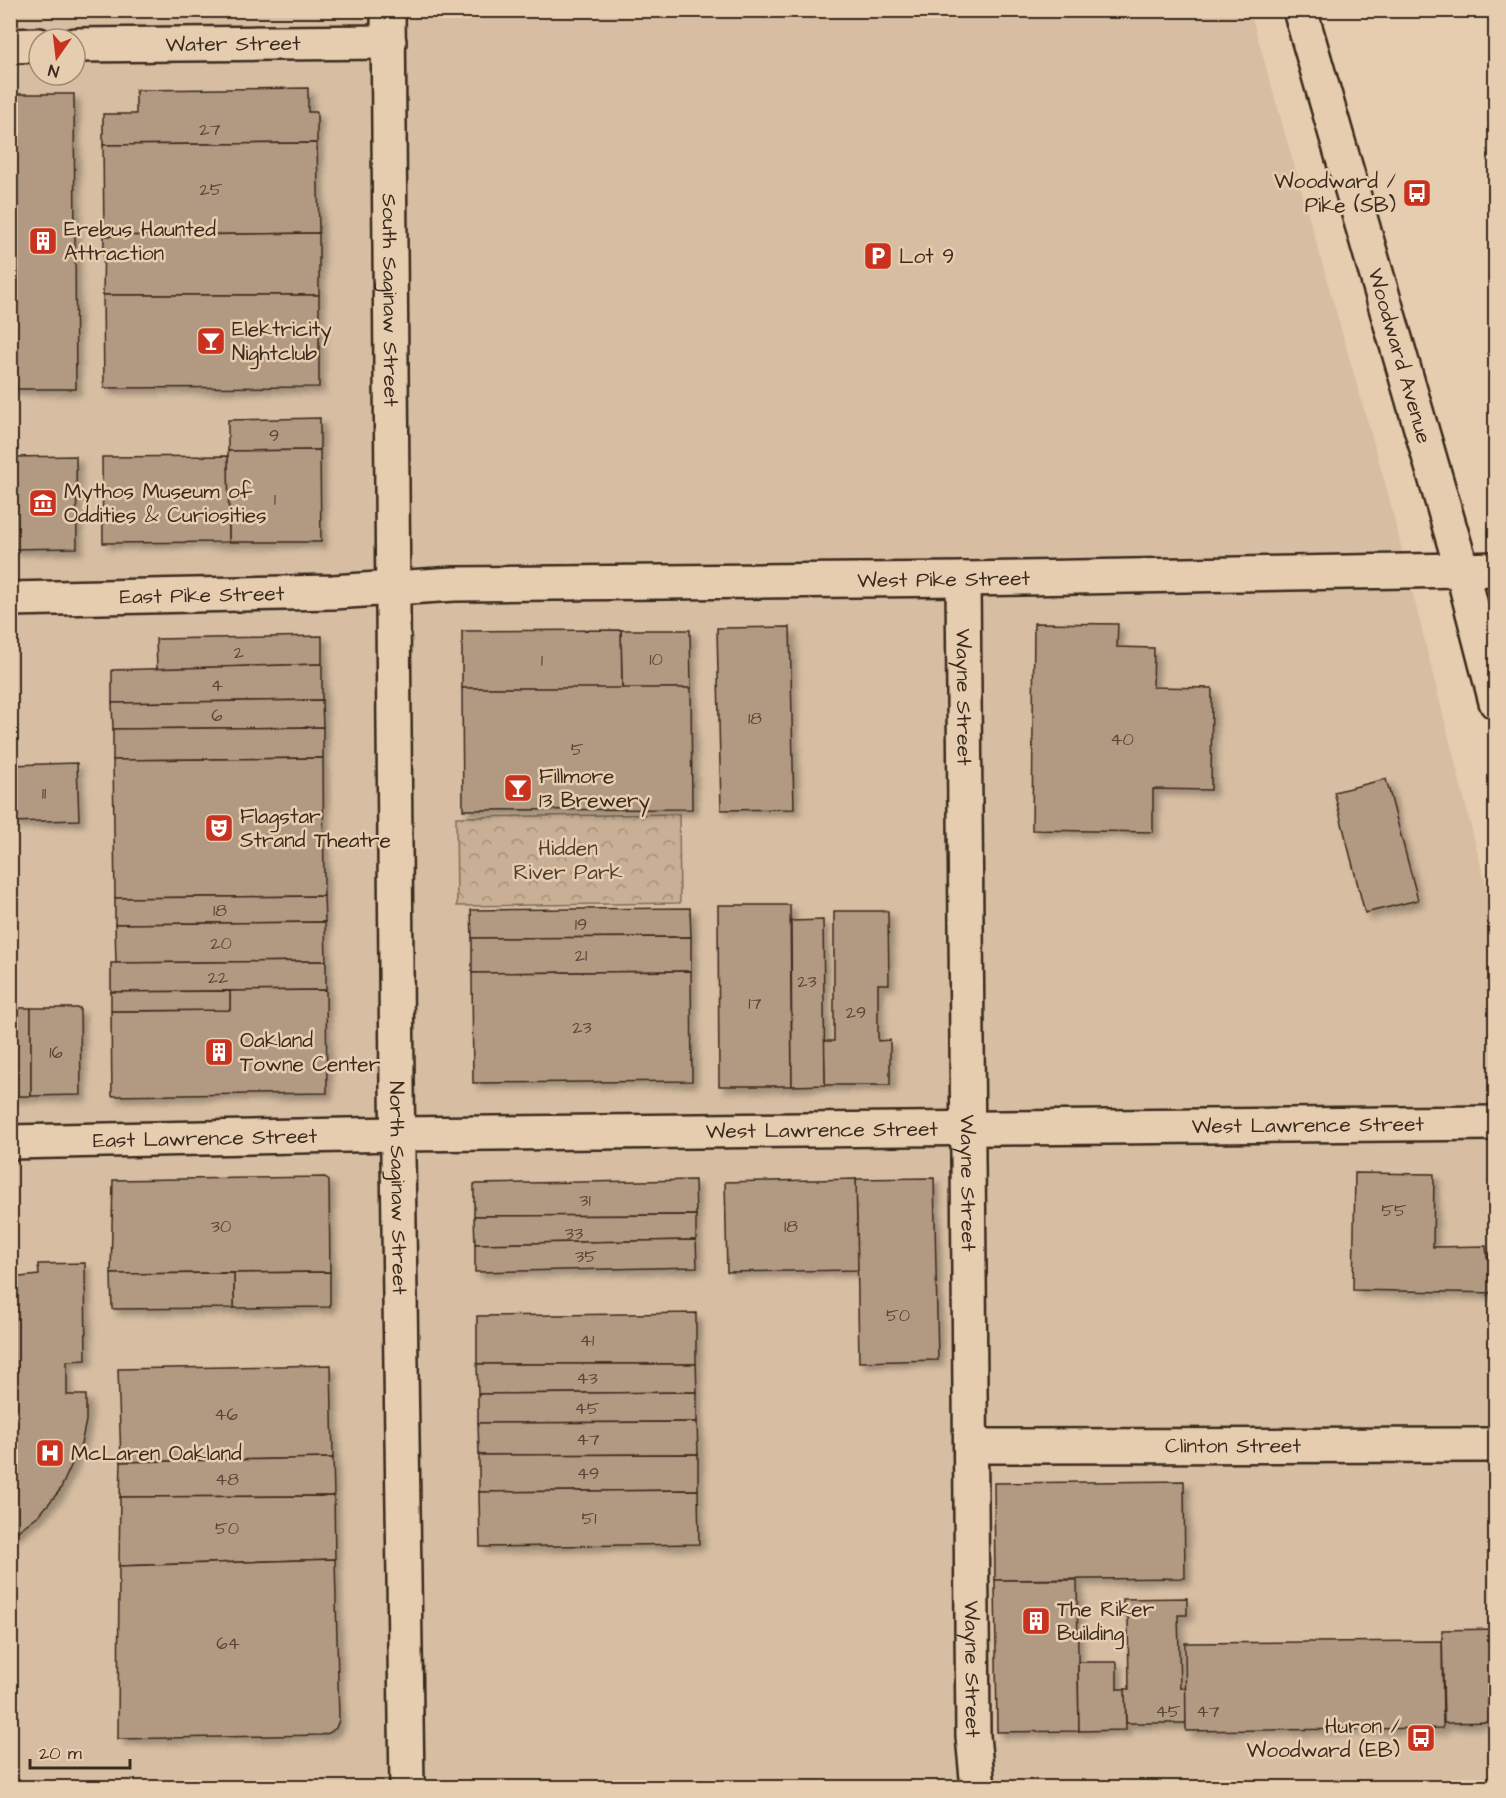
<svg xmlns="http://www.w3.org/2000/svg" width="1506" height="1798" font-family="'Architects Daughter',sans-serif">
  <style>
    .built { fill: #d7bea2; fill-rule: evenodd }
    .park { fill: url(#park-crowns); stroke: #826c5a; stroke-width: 1.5 }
    .building { fill: #b29a82; stroke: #3b2a1e; stroke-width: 1.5; filter: url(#shadow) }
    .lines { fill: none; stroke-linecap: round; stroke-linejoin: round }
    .minor-casing { stroke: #3b2a1e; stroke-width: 38 }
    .tertiary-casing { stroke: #3b2a1e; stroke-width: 38 }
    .primary-casing { stroke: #3b2a1e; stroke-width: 38 }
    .minor { stroke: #e7cdaf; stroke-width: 33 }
    .tertiary { stroke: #e7cdaf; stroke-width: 33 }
    .primary { stroke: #e7cdaf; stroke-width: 33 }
    .labels { text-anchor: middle; stroke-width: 5; stroke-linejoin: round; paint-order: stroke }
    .number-label { font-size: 18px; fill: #594637 }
    .street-label { font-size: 21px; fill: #3b2a1e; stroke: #e7cdaf }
    .poi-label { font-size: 21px; fill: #3b2a1e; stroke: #e7cdaf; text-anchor: start }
    .park-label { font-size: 21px; fill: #503e30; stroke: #e7cdaf }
  </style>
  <defs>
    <pattern id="park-crowns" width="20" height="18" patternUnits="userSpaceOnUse" patternTransform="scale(1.5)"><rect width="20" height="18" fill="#c8af95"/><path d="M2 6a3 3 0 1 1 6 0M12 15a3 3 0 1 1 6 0" fill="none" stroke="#a48f79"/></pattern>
    <filter id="shadow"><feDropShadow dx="5.5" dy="5.5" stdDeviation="3" flood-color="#0004"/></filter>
  </defs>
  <rect width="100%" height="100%" fill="#e7cdaf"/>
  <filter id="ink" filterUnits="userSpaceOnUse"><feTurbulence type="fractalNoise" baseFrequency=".0167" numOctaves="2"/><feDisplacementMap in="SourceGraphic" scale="12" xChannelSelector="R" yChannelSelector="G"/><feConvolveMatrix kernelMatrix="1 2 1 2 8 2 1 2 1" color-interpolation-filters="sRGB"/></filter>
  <g filter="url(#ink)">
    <path class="built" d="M11 11H1250L1386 486 1495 922V1787L11 1788ZM39 39H75V75H39Z"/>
    <polygon class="park" points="679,814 680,903 457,906 456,817"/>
    <g class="building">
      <polygon points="308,88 308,112 317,112 317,143 103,145 103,114 136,114 136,90"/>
      <polygon points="10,94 74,94 76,389 10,389"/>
      <polygon points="317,143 319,233 104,236 103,145"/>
      <polygon points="319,233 319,295 103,295 104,236"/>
      <polygon points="103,295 319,295 319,387 104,388"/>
      <polygon points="320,418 320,450 228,451 228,420"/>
      <polygon points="320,450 321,542 229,542 228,451"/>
      <polygon points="76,456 77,548 10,549 10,457"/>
      <polygon points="228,456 229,542 103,543 102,457"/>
      <polygon points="1034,623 1118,624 1117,647 1154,648 1153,687 1212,688 1211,790 1153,789 1153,832 1032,830"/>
      <polygon points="790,627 794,809 721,810 717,628"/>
      <polygon points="621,630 690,630 691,688 622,689"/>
      <polygon points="621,630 622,689 462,688 462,631"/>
      <polygon points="322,636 322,664 157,669 156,639"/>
      <polygon points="322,664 322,700 112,703 112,670"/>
      <polygon points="462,688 691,688 692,809 463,810"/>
      <polygon points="322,700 323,727 113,729 112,703"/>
      <polygon points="323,727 323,758 113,760 113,729"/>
      <polygon points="323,758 324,896 115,898 113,760"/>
      <polygon points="77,763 79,820 10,822 10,765"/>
      <polygon points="1386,779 1418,900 1365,913 1334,792"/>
      <polygon points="324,896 325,922 115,924 115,898"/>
      <polygon points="718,905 790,905 792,1086 719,1086"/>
      <polygon points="690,908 691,937 472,938 471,910"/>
      <polygon points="834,911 888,911 889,984 878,984 878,1041 890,1040 890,1085 825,1085 824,1041 834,1041"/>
      <polygon points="823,920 825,1085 792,1086 791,921"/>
      <polygon points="325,922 326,961 116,963 115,924"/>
      <polygon points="691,937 691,971 472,973 472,938"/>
      <polygon points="326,961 326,990 111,992 111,963"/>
      <polygon points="691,971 692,1081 473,1083 472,973"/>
      <polygon points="326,990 327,1093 112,1096 111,1011 230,1010 230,991"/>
      <polygon points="230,991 230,1010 111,1011 111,992"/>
      <rect x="10" y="1008" width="21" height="88"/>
      <polygon points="31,1008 80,1008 81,1095 31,1096"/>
      <polygon points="1355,1173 1434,1174 1433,1247 1486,1246 1487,1257 1496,1257 1496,1293 1353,1290"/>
      <polygon points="325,1177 329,1181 330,1272 111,1274 113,1180"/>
      <polygon points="934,1178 938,1360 859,1362 856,1179"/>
      <polygon points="856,1179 858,1270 727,1272 725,1182"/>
      <polygon points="695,1180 696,1215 474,1216 474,1184"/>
      <polygon points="696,1215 696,1240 475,1244 474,1216"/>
      <polygon points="696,1240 697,1267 475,1272 475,1244"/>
      <polygon points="85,1263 86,1360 67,1361 67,1395 86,1395 86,1421 81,1444 60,1490 40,1514 10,1537 10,1278 39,1275 38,1264"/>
      <polygon points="330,1272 330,1307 234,1308 234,1273"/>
      <polygon points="234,1273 234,1308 112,1309 111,1274"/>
      <polygon points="696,1313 696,1364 477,1364 477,1316"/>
      <polygon points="477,1364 696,1364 697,1392 478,1394"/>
      <polygon points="331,1365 333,1458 121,1462 118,1369"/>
      <polygon points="697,1392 697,1422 478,1423 478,1394"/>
      <polygon points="697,1422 698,1454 479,1455 478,1423"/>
      <polygon points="698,1454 698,1490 479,1492 479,1455"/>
      <polygon points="333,1458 334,1496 120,1497 121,1462"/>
      <polygon points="1184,1481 1185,1578 995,1580 994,1483"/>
      <polygon points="698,1490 699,1544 480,1547 479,1492"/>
      <polygon points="334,1496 335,1559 119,1566 120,1497"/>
      <polygon points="335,1559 339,1720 336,1728 329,1733 321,1735 118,1739 119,1566"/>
      <polygon points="995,1580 1077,1580 1079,1731 997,1732"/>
      <polygon points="1187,1598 1187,1615 1178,1615 1180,1688 1186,1688 1186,1723 1126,1723 1125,1689 1129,1689 1128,1616 1123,1616 1123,1599"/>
      <polygon points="1496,1629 1496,1722 1444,1723 1442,1630"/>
      <polygon points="1442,1641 1443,1728 1186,1731 1185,1643"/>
      <polygon points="1078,1662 1117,1662 1117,1689 1125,1689 1126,1730 1079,1731"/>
    </g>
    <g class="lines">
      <g class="minor-casing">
        <g id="minor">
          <path id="s1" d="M388 10 397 1086 407 1788"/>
          <path id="s2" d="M75 45 389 42"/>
          <polyline points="10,46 39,45"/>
          <path id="s3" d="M963 579 973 1736 978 1788"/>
          <path id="s4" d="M10 599 333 592 454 584 963 579 1462 570"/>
          <path id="s5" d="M10 1142 398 1134 1496 1123"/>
          <path id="s6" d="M971 1446 1496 1445"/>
        </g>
      </g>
      <g class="tertiary-casing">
        <polyline id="tertiary" points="1462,570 1496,569"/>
      </g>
      <g class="primary-casing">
        <g id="primary">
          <path id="s7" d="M1300 10 1462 570 1496 702"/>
        </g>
      </g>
      <use href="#minor" class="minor"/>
      <use href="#tertiary" class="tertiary"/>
      <use href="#primary" class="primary"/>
    </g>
  </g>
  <defs>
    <g id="bus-square" transform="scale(1.5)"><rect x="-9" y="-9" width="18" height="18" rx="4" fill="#c8321e" stroke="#e7cdaf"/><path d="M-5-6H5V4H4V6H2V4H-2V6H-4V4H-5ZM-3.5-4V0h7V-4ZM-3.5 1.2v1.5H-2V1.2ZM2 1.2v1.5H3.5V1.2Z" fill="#fff"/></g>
    <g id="building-square" transform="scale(1.5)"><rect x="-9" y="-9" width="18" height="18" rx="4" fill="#c8321e" stroke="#e7cdaf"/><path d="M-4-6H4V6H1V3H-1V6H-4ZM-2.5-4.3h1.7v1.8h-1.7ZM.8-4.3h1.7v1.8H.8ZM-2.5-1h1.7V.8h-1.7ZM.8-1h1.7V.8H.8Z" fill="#fff"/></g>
    <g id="parking-square" transform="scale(1.5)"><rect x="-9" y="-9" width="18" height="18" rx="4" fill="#c8321e" stroke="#e7cdaf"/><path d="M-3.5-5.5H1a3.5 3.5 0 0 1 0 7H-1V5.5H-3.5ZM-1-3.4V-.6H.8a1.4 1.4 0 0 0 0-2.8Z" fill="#fff"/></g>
    <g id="bar-square" transform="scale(1.5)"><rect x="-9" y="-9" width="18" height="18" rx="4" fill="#c8321e" stroke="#e7cdaf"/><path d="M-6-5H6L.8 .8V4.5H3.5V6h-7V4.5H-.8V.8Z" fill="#fff"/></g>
    <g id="museum-square" transform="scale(1.5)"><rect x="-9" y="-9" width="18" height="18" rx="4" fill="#c8321e" stroke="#e7cdaf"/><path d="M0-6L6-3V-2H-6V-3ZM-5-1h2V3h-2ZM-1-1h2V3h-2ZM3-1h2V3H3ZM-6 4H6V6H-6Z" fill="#fff"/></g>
    <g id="theatre-square" transform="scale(1.5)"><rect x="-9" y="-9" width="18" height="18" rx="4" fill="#c8321e" stroke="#e7cdaf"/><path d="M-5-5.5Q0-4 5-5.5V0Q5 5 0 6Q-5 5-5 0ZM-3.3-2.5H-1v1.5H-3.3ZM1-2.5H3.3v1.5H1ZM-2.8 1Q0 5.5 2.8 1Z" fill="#fff"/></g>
    <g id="hospital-square" transform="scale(1.5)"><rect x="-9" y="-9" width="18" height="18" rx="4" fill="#c8321e" stroke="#e7cdaf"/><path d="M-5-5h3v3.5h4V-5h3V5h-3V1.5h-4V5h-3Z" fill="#fff"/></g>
  </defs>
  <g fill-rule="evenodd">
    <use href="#bus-square" x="1417" y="193"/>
    <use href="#building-square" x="43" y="241"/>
    <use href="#parking-square" x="878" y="256"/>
    <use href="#bar-square" x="211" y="341"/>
    <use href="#museum-square" x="43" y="503"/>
    <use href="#bar-square" x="518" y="788"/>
    <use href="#theatre-square" x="219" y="828"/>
    <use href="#building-square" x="219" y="1052"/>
    <use href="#hospital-square" x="50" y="1453"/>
    <use href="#building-square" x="1036" y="1621"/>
    <use href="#bus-square" x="1421" y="1738"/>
  </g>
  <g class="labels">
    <g class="number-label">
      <text x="210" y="135">27</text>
      <text x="211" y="195">25</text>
      <text x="274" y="441">9</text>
      <text x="275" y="505">1</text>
      <text x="239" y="658">2</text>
      <text x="656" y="665">10</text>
      <text x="542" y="666">1</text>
      <text x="217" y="691">4</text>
      <text x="217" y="721">6</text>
      <text x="755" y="724">18</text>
      <text x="1122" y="745">40</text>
      <text x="577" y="755">5</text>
      <text x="44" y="799">11</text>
      <text x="220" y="916">18</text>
      <text x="581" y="930">19</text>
      <text x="221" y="949">20</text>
      <text x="581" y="961">21</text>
      <text x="218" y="983">22</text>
      <text x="807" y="987">23</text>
      <text x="755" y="1009">17</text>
      <text x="856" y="1018">29</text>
      <text x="582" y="1033">23</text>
      <text x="56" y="1058">16</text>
      <text x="585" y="1206">31</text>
      <text x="1394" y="1216">55</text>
      <text x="221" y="1232">30</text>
      <text x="791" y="1232">18</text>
      <text x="574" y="1239">33</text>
      <text x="586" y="1262">35</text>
      <text x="898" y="1321">50</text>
      <text x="587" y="1346">41</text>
      <text x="587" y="1384">43</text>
      <text x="587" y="1414">45</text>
      <text x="226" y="1420">46</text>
      <text x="588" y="1445">47</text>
      <text x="588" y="1479">49</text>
      <text x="227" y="1485">48</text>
      <text x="589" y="1524">51</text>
      <text x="227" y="1534">50</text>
      <text x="228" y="1649">64</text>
      <text x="1168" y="1717">45</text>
      <text x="1208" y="1717">47</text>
    </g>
    <g class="street-label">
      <text dy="7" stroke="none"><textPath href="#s2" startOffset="158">Water Street</textPath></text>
      <text dy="7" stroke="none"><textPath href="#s1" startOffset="290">South Saginaw Street</textPath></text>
      <text dy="7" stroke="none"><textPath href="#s7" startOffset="360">Woodward Avenue</textPath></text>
      <text dy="7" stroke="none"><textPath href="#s4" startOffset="934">West Pike Street</textPath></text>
      <text dy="7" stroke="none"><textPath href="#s4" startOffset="192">East Pike Street</textPath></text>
      <text dy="7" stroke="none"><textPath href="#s3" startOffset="118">Wayne Street</textPath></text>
      <text dy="7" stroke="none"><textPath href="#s5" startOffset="1298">West Lawrence Street</textPath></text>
      <text dy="7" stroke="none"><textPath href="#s5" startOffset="812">West Lawrence Street</textPath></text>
      <text dy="7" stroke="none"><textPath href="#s5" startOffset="195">East Lawrence Street</textPath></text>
      <text dy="7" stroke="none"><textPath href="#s3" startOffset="604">Wayne Street</textPath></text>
      <text dy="7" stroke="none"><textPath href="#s1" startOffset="1178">North Saginaw Street</textPath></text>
      <text dy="7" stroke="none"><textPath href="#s6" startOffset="262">Clinton Street</textPath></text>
      <text dy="7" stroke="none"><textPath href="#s3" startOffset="1090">Wayne Street</textPath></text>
    </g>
    <g class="poi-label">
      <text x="1396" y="188" text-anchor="end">Woodward /<tspan x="1396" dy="24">Pike (SB)</tspan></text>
      <text x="64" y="236">Erebus Haunted<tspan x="64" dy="24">Attraction</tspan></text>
      <text x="899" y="263">Lot 9</text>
      <text x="232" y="336">Elektricity<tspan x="232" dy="24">Nightclub</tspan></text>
      <text x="64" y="498">Mythos Museum of<tspan x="64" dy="24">Oddities &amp; Curiosities</tspan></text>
      <text x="539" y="783">Fillmore<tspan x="539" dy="24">13 Brewery</tspan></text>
      <text x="240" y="823">Flagstar<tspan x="240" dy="24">Strand Theatre</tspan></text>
      <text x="240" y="1047">Oakland<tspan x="240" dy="24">Towne Center</tspan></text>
      <text x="71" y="1460">McLaren Oakland</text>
      <text x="1057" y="1616">The Riker<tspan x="1057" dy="24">Building</tspan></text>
      <text x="1400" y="1733" text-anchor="end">Huron /<tspan x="1400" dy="24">Woodward (EB)</tspan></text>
    </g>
    <g class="park-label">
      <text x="568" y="855">Hidden<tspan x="568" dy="24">River Park</tspan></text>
    </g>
  </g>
  <rect width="1506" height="1798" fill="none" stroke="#e7cdaf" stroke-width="36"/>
  <rect x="18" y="18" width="1470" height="1762" fill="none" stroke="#3b2a1e" stroke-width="2" filter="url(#ink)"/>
  <g transform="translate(57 57) rotate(194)"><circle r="28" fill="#e7cdaf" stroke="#a28c75" stroke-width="1.5"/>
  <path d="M0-4.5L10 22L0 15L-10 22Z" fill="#c8321e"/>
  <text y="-9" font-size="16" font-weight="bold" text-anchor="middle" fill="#3b2a1e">N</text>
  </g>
  <path d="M30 1759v9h100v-9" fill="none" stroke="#3b2a1e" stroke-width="3"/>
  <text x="39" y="1759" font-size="18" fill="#3b2a1e" stroke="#e7cdaf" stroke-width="4.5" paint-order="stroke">20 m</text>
</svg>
